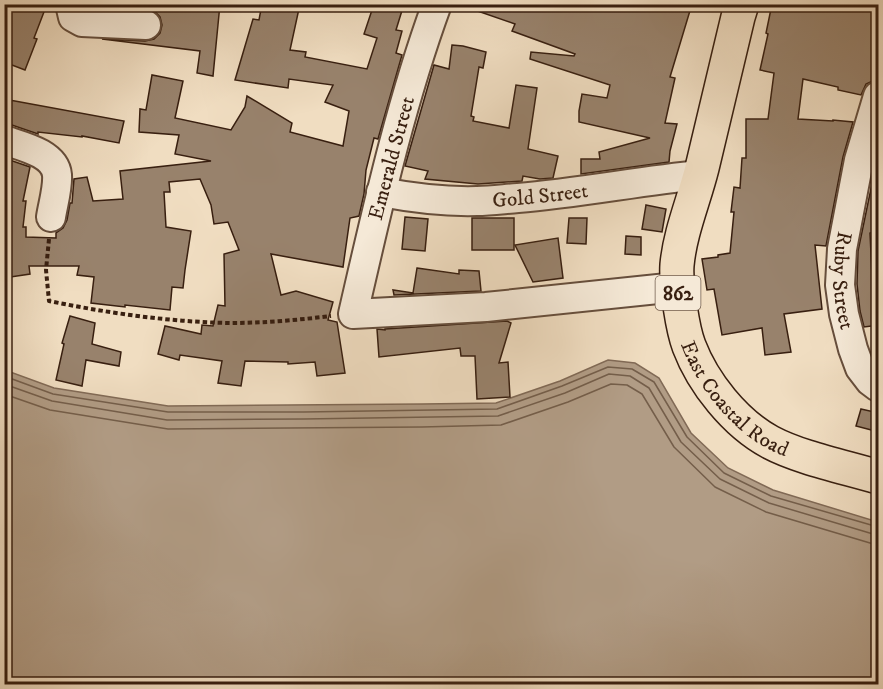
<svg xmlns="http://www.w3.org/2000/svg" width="883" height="689" font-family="'IM FELL DW Pica',serif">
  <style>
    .water { fill: #b19c85; stroke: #816a56; stroke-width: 1.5 }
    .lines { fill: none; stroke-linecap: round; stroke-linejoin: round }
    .shore { stroke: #745e4a; stroke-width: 1.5 }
    .building { fill: #98826c; stroke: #381f10; stroke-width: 1.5 }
    .minor-casing { stroke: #664e3c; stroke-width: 32 }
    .major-casing { stroke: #381f10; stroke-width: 36 }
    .path { stroke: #381f10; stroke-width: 4; stroke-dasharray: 4.5 3; stroke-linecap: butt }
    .minor { stroke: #f5e9d7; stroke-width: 28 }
    .major { stroke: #f0ddc1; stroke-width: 33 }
    .labels { text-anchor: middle; stroke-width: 4.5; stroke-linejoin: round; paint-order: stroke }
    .shield { fill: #f5e9d7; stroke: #715c4c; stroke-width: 1.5 }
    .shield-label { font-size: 20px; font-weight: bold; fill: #381f10 }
    .street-label { font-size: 21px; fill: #381f10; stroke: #f5e9d7 }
  </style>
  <rect width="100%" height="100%" fill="#f0ddc1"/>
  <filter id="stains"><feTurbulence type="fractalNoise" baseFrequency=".00333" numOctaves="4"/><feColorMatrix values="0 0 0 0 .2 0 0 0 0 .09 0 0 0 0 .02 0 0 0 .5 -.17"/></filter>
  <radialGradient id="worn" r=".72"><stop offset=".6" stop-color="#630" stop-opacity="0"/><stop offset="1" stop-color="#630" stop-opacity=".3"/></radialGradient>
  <polygon class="water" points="608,360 635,363 659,378 691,433 728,468 773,490 878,522 878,684 5,684 5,370 54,388 168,406 422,404 496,403 560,381"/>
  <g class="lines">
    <g class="shore">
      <polyline points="4,376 53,394 168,412 304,412 497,409 562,386 608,367 632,369 654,382 687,437 724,473 771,496 878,527"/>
      <polyline points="4,384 52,401 167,420 304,419 498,416 565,393 609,374 630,376 649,388 681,442 720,479 769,503 873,534 878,535"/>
      <polyline points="4,394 50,410 168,429 422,427 501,425 568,402 611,384 627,385 642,394 674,447 715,487 766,512 870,543 878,544"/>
    </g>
  </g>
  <g class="building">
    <polygon points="14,4 47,4 34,38 37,39 25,70 4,62 4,31"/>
    <polygon points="87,4 220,4 213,76 197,73 200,51 102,39 145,41 154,39 160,33 162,25 160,17 154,11 147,9 87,6"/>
    <polygon points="262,4 300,4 290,50 306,52 305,57 367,69 377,38 364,34 374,4 404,4 396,30 402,31 396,53 402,55 378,139 374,138 366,170 364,194 359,216 350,218 343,267 271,254 281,295 296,291 333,302 328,320 337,322 345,373 317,376 315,362 288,364 288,362 245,361 241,386 218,383 222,361 180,355 179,360 158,354 165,326 201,334 202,325 213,326 218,305 225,306 224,254 239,250 228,222 214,224 211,205 200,179 169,182 170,192 164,192 166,227 191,231 185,270 183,288 172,287 170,310 125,305 125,307 91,303 94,277 77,275 79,266 29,266 30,274 4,278 4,158 30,167 23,201 26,201 23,227 26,227 26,237 56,238 56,233 63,228 67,220 70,203 72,203 74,179 87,177 93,201 123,199 120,171 211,161 175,154 179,135 139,132 140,109 146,110 152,75 183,81 175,118 231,130 245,107 247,96 292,123 290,132 343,146 349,111 325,102 333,85 289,79 288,88 235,80 253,19 259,20"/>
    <polygon points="467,4 692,4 670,77 675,78 665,123 677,124 670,151 669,162 581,174 581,159 600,159 599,152 650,138 579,122 579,111 582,94 607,98 610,85 530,59 531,52 574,56 575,54 512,31 515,24 466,7"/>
    <polygon points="772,4 879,4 873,31 879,32 879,50 874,69 877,70 875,80 866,84 861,95 838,90 838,87 803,79 798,119 833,121 833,120 853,122 843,157 826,246 815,245 822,309 784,314 791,352 765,355 762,328 722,335 714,289 707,290 702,259 718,257 718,255 730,253 734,212 731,212 734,187 740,188 742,158 746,158 746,119 768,119 774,73 760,70 768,34 766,33"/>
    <polygon points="452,45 463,46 486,52 483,68 479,67 471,116 474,117 473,121 509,128 516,85 537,88 528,149 558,156 553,178 540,179 523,176 522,181 478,184 425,179 428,171 405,166 434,65 449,69"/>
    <polygon points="4,99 124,121 119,143 82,136 82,137 38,132 38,134 9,124 4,124"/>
    <polygon points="878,155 879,231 870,233 872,275 875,275 879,295 879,325 864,327 860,311 857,284 858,251"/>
    <polygon points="646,205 666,209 662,232 642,229"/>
    <polygon points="405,217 428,219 425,251 402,249"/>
    <rect x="472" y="218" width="42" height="32"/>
    <polygon points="569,218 587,218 586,244 567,243"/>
    <polygon points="626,236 641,237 641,255 625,254"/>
    <polygon points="558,238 563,278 533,282 515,245"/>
    <polygon points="417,268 459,274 459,270 479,271 481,291 394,295 393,290 413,293"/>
    <polygon points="70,316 95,323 92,344 121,352 119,366 86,360 82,386 56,380 64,344 62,343"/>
    <polygon points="507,321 511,323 499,363 508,362 510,397 477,399 475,356 461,356 460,348 379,357 377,329 385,330 385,329"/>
    <polygon points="861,409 879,413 879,432 856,426"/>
  </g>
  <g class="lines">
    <g class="minor-casing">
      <g id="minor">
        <polyline points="70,4 73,17 82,22 146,25"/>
        <path d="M437 4C400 105 377 210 353 314L486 307 677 287"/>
        <path id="s1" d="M878 96 859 160 842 249 840 285 844 314 853 349 860 368 870 381 878 387"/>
        <path d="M4 140C21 146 55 153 57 175 58 188 53 204 51 217"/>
        <path id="s2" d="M381 192C413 198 444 202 477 201 491 201 504 199 518 198 579 193 639 181 700 175"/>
      </g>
    </g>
    <g class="major-casing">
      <g id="major">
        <path id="s3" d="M742 4 738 17C726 67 714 117 702 168 694 200 680 232 677 265 676 279 678 292 680 306 682 319 684 333 689 346 703 383 735 423 770 442 800 458 845 467 878 477"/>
      </g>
    </g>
    <path class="path" d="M49 239 46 270 49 301C108 313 169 322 230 323 264 323 298 320 331 316"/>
    <use href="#minor" class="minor"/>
    <use href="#major" class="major"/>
  </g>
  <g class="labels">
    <rect class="shield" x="655.5" y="276" width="45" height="34" rx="4.5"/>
    <g class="shield-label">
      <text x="678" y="300">862</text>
    </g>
    <g class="street-label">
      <text transform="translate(391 158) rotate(-75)" y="7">Emerald Street</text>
      <text dy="7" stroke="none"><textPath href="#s2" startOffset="160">Gold Street</textPath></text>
      <text dy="7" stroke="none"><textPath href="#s1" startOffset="189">Ruby Street</textPath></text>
      <text dy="7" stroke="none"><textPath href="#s3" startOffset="423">East Coastal Road</textPath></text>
    </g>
  </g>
  <rect width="883" height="689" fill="none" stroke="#f0ddc1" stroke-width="24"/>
  <rect x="6" y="6" width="871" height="677" fill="none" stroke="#381f10" stroke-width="3"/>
  <rect x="12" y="12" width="859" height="665" fill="none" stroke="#381f10" stroke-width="1.5"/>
  <rect width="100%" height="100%" filter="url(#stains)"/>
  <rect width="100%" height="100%" fill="url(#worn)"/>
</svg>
